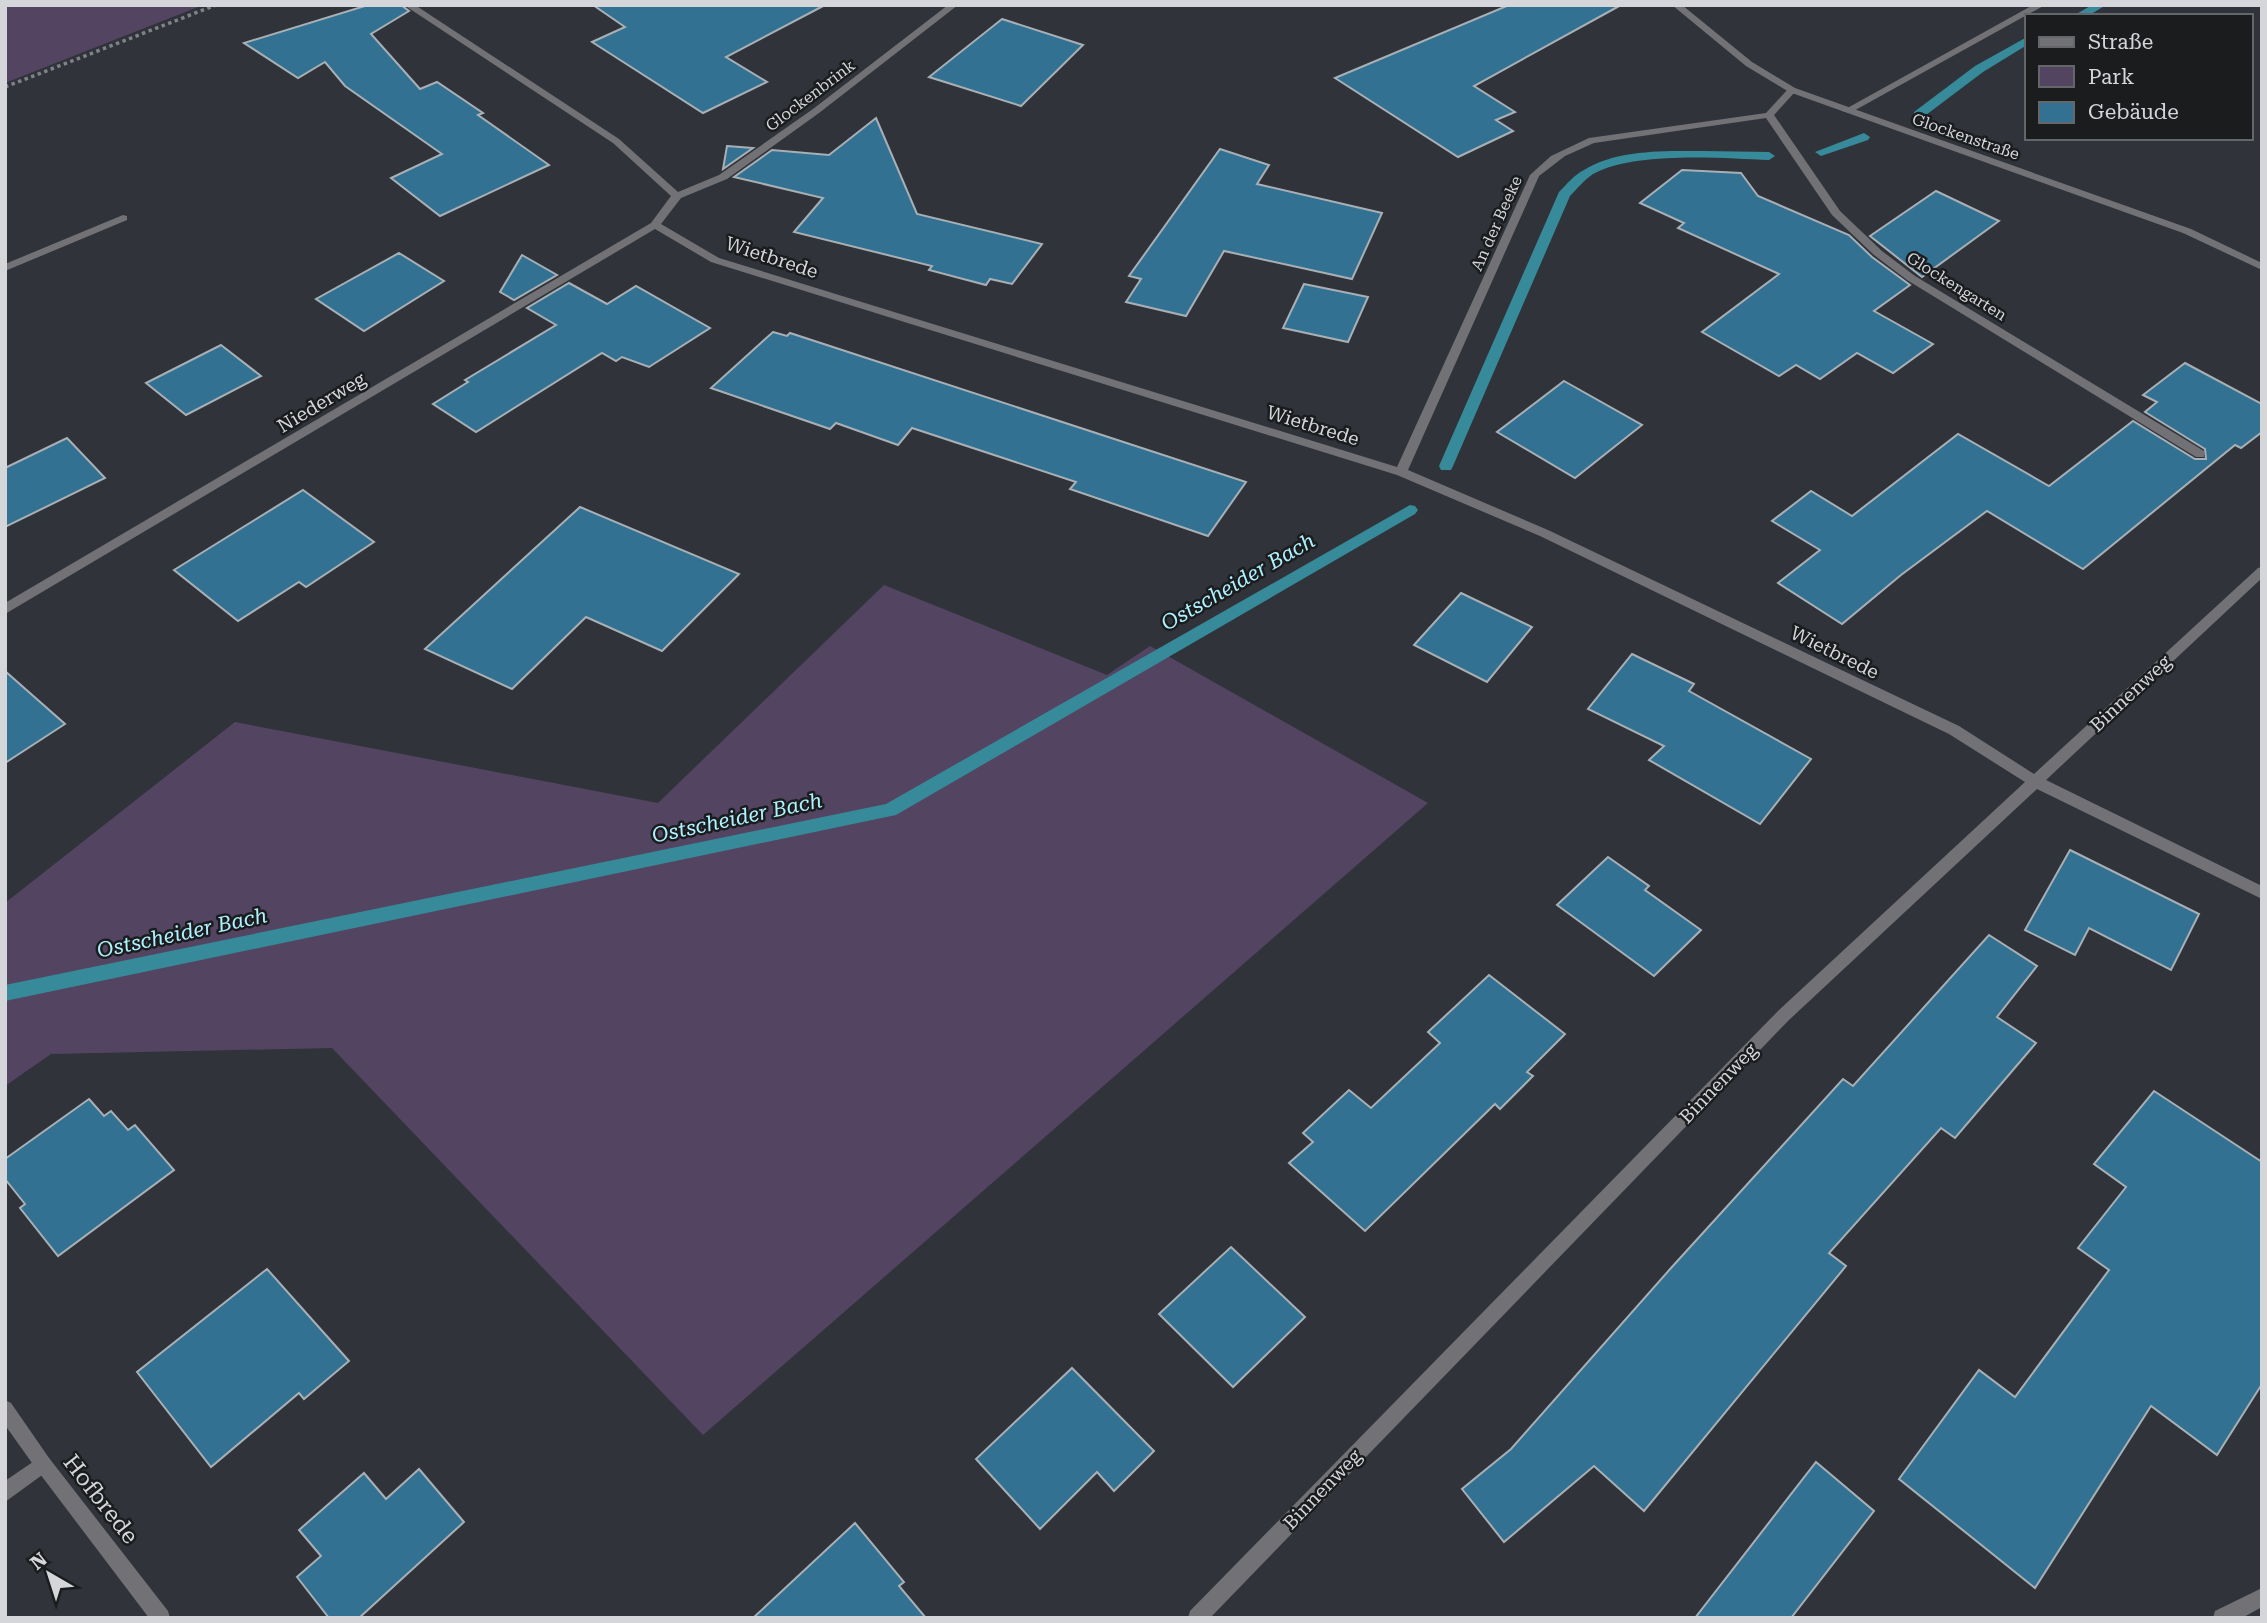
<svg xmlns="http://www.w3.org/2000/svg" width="2267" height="1623" font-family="'Roboto Serif',serif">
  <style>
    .green { fill: #534562 }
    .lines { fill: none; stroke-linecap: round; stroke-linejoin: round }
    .stream { fill: #378a99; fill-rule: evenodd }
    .building { fill: #337192; stroke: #a8b0b5; stroke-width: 2 }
    .path { stroke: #7f8287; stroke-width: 3.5; stroke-dasharray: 3.5 3.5; stroke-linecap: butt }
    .service { fill: #727276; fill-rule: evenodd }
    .minor { fill: #727276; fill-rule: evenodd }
    .tertiary { fill: #727276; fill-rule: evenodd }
    .labels { text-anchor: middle; stroke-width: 5; stroke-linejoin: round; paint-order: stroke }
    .far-street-label { font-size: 16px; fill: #d4d6da; stroke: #1a1c1e }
    .street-label { font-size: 19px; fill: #d4d6da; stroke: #1a1c1e }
    .water-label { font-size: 21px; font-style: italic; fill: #b0f1ff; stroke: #1a1c1e }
    .near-street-label { font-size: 23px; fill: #d4d6da; stroke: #1a1c1e }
  </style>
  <rect width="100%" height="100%" fill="#30343a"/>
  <g class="green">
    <polygon points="5,5 203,5 5,83"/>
    <polygon points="884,585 1107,675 1150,646 1428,803 703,1435 332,1048 51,1054 5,1086 5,903 235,722 658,803"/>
  </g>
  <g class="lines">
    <g class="stream">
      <polygon points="2092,5 2106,5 2088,16 2073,16"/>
      <polygon points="2027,37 2027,45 1983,72 1922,118 1914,118 1914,112 1975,66"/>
      <polygon points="1864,133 1870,137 1868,140 1821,156 1815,152"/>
      <path d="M1703 151 1769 152 1775 156 1769 160C1722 158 1635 151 1593 174 1584 180 1577 189 1570 196L1453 466 1451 470H1441L1439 466 1559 192C1567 184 1574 175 1584 170 1617 149 1666 151 1703 151Z"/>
      <polygon points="1410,505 1415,506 1418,510 1415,514 896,815 5,1001 5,985 886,804"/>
    </g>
  </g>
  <g class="building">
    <polygon points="368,5 401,5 409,11 371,34 420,89 437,82 483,113 478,115 549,165 440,216 391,178 442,154 345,86 325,62 298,78 244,43"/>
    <polygon points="593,5 825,5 726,57 767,82 703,113 592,42 625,27"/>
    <polygon points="1509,5 1621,5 1474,86 1515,112 1496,120 1513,131 1458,157 1335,78"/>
    <polygon points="1002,19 1083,45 1021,106 929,77"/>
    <polygon points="876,118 917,214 1042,244 1012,284 990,279 986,285 929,270 932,266 794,232 823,198 734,177 772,150 829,155"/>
    <polygon points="727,146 753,148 723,169"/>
    <polygon points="1220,149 1269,165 1257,184 1382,213 1352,279 1224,251 1186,316 1126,302 1141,279 1129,276"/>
    <polygon points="1682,170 1741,173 1758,196 1849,235 1872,257 1910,285 1874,311 1933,344 1893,373 1857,353 1820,379 1796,365 1779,376 1702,332 1779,274 1678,228 1684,223 1640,203"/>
    <polygon points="1936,191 1999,221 1922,277 1870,236"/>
    <polygon points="399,253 444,281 364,331 316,299"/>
    <polygon points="522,255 557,275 514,300 500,292"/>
    <polygon points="569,283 607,304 636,286 710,328 649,367 622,357 616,361 602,353 476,432 433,404 468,382 465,380 556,325 527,308"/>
    <polygon points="1304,284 1368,297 1348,342 1283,328"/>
    <polygon points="773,332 787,336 790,333 1246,482 1208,536 1070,489 1076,482 912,428 898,445 836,423 830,429 711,388"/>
    <polygon points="221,345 261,376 186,415 146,383"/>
    <polygon points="2185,363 2262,404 2262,432 2241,448 2235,445 2083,569 1987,511 1901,575 1842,624 1778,583 1820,550 1772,521 1811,491 1852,516 1958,434 2049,486 2133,421 2195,459 2206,459 2205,449 2145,412 2157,402 2143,395"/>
    <polygon points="1564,381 1642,425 1575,478 1497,432"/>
    <polygon points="67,438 105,478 5,527 5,468"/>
    <polygon points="303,490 374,542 306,587 299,582 238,621 174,570"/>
    <polygon points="580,507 739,574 662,651 586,617 512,689 425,649"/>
    <polygon points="1461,593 1532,627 1487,682 1414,645"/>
    <polygon points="1632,654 1694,684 1689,691 1811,759 1760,824 1649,760 1664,746 1588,709"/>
    <polygon points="5,671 65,724 5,763"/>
    <polygon points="2070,850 2199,914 2171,970 2089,928 2075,955 2025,930"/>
    <polygon points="1608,857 1649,886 1645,890 1701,930 1654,976 1557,905"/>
    <polygon points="1989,935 2037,966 1997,1017 2036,1043 1955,1138 1941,1128 1829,1253 1846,1266 1644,1511 1594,1466 1504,1542 1462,1489 1511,1449 1671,1268 1843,1079 1853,1086"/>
    <polygon points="1489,975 1565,1034 1527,1072 1533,1076 1500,1109 1495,1104 1365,1231 1289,1163 1313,1142 1303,1133 1349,1090 1371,1108 1440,1043 1428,1032"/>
    <polygon points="2154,1091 2262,1162 2262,1384 2217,1455 2151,1406 2035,1588 1899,1479 1979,1370 2015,1397 2109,1270 2078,1248 2126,1187 2094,1164"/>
    <polygon points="89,1099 104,1116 111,1111 128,1130 135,1125 174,1170 58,1256 20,1208 25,1204 5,1179 5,1159"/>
    <polygon points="1231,1247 1305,1317 1233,1387 1159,1314"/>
    <polygon points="267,1269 349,1361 304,1399 299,1393 211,1467 137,1372"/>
    <polygon points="1072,1368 1154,1451 1114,1491 1097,1472 1040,1529 976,1459"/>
    <polygon points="1816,1462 1874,1511 1791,1618 1695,1618"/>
    <polygon points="419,1469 464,1522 359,1618 329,1618 297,1577 321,1556 299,1530 364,1473 386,1499"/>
    <polygon points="855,1523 904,1582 899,1586 926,1618 753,1618"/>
  </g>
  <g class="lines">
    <polyline class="path" points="5,87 216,5"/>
    <polygon class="service" points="43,1455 49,1458 52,1464 49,1470 5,1502 5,1481"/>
    <g class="minor">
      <polygon points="404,5 415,5 619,139 678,192 719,175 813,109 948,5 958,5 819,113 727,179 681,198 661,224 719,258 1397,467 1530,175 1551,156 1589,138 1766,113 1789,88 1795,88 1795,92 1774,115 1840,211 1882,251 1915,276 2204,451 2204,457 2196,457 1907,280 1874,255 1832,215 1766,118 1594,143 1565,156 1539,176 1408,470 1548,530 1959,726 2034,774 2258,568 2262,567 2262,578 2046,780 2262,886 2262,899 2037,789 1789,1020 1210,1618 1188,1618 1190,1611 1779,1010 2025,782 1949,734 1540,536 1397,475 711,262 655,229 5,614 5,603 651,223 671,196 613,143"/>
      <polygon points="2033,5 2045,5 1850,113 1842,111"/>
      <polygon points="123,215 127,216 127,220 5,271 5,264"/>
      <polygon points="5,1400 11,1403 49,1458 168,1611 170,1618 149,1618 37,1470 5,1425"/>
      <polygon points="2262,1588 2262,1607 2242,1618 2213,1618 2215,1611"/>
    </g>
    <polygon class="tertiary" points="1672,5 1682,5 1752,62 1795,88 2191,229 2262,263 2262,270 2183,233 1789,92 1746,66"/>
  </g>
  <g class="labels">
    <g class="far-street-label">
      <text transform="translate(810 95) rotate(-37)" y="6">Glockenbrink</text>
      <text transform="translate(1966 136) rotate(19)" y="6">Glockenstraße</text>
      <text transform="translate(1496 223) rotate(-66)" y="6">An der Beeke</text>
      <text transform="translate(1957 286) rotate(32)" y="6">Glockengarten</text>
    </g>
    <g class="street-label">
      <text transform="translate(772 257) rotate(18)" y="7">Wietbrede</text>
      <text transform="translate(321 402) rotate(-31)" y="7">Niederweg</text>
      <text transform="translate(1313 425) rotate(17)" y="7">Wietbrede</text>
      <text transform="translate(1835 652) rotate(26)" y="7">Wietbrede</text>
      <text transform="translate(2130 693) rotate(-43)" y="7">Binnenweg</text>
      <text transform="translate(1718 1083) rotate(-46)" y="7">Binnenweg</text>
      <text transform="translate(1322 1489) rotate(-46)" y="7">Binnenweg</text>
    </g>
    <g class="water-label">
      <text transform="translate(1238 582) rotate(-30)" y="7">Ostscheider Bach</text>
      <text transform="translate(737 818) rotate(-12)" y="7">Ostscheider Bach</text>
      <text transform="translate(182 933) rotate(-12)" y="7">Ostscheider Bach</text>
    </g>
    <g class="near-street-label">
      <text transform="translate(101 1499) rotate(52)" y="8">Hofbrede</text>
    </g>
  </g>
  <rect width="2267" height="1623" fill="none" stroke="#d4d6da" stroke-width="14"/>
  <rect x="2025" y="14" width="228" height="126" fill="#1a1c1e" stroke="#646669" stroke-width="2"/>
  <rect x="2039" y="37" width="35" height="10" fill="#727276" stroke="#646669" stroke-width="2"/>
  <text x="2088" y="49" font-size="21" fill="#d4d6da">Straße</text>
  <rect x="2039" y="66" width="35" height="21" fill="#534562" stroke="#646669" stroke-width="2"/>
  <text x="2088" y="84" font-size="21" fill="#d4d6da">Park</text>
  <rect x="2039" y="102" width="35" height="21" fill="#337192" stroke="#646669" stroke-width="2"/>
  <text x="2088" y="119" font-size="21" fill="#d4d6da">Gebäude</text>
  <g transform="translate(49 1574) rotate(321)" stroke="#1a1c1e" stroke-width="5" paint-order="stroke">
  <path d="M0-5L12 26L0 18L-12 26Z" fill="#d4d6da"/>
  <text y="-10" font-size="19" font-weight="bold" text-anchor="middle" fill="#d4d6da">N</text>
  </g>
</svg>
